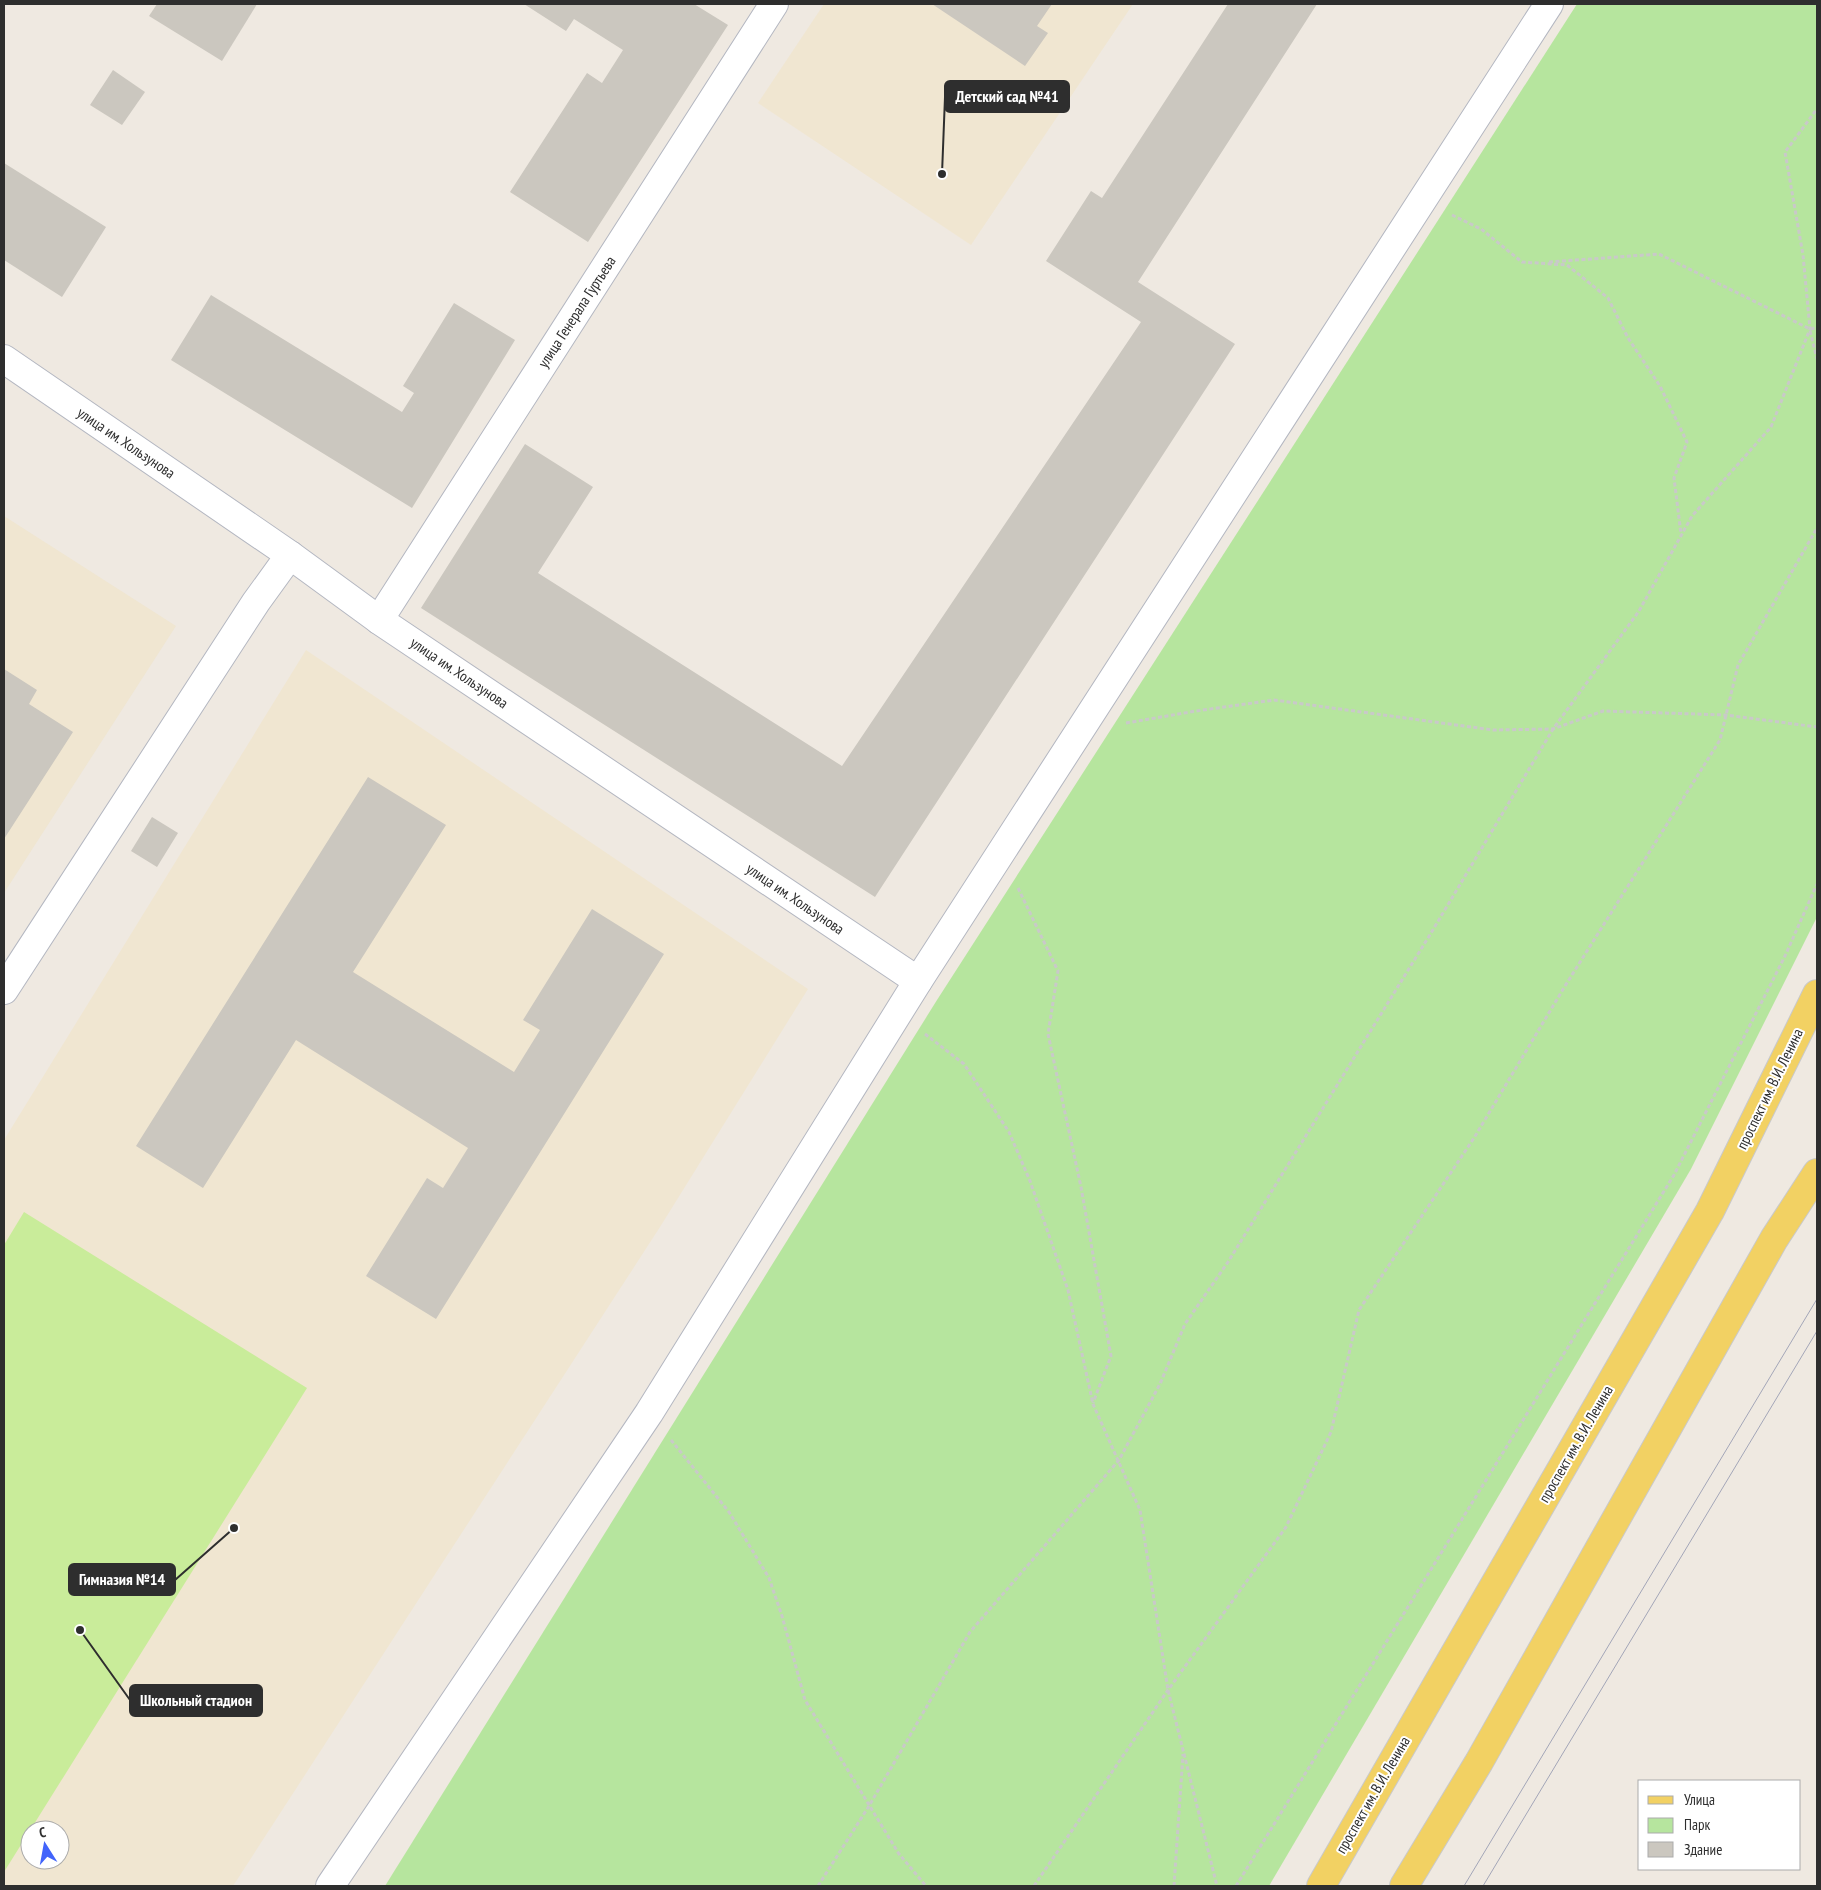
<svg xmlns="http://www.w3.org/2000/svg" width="1821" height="1890" font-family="'PT Sans Narrow',sans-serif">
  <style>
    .education { fill: #f0e6d1; fill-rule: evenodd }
    .green { fill: #b6e59e }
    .pitch { fill: #c9ec9a }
    .building { fill: #cbc7bf }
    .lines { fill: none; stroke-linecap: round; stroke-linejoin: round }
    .street-casing { stroke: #b4b7c1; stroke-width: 30 }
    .primary-casing { stroke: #c9c9c9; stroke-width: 30 }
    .path { stroke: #c9c9c9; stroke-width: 3; stroke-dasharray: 4 2.5; stroke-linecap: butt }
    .street { stroke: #fff; stroke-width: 28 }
    .primary { stroke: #f2d163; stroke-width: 28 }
    .tram { stroke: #a3a6b8; stroke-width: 1 }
    .labels { text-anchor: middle; stroke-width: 4; stroke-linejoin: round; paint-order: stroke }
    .street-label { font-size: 15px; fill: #2e2e2e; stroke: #fff }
    .leader { fill: none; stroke: #2e2e2e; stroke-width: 2 }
    .callout-dot { fill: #2e2e2e; stroke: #fff; stroke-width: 2 }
    .callout { fill: #2e2e2e; stroke: #2e2e2e; stroke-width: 2 }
    .callout-label { font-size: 16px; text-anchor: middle; font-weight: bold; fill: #fff }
  </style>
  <rect width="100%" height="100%" fill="#efe9e1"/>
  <g class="education">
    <polygon points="824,4 1133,4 971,245 758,103"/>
    <polygon points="4,516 176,626 4,893"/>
    <path d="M306 650 808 989 660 1227 233 1886H4V1140ZM30 1830H60V1860H30Z"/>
  </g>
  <polygon class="green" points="1577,4 1817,4 1817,917 1691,1169 1269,1886 385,1886 937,1000"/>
  <polygon class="pitch" points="24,1212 307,1388 4,1872 4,1245"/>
  <g class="building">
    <polygon points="157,4 257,4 222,61 149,16"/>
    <polygon points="524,4 694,4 728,25 588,242 510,192 587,73 602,83 623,50 574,19 566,31"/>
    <polygon points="932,4 1052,4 1037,26 1048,33 1025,66"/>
    <polygon points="1228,4 1317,4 1138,282 1235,344 875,897 421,608 525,444 593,487 538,573 842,766 1141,322 1046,261 1091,191 1102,198"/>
    <polygon points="113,70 145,92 122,125 90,105"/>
    <polygon points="4,163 106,227 62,297 4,260"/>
    <polygon points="211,295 402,412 414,393 403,386 454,303 515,340 412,508 171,360"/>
    <polygon points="4,669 37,690 29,704 73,732 4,839"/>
    <polygon points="368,777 446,825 353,972 514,1072 540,1030 523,1020 592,909 664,954 436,1319 366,1276 427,1178 443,1188 468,1148 296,1040 203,1188 136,1146"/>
    <polygon points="152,817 178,833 157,867 131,851"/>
  </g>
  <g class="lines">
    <g class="street-casing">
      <g id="street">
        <polyline points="4,359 290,555 379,620 918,981"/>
        <polyline points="379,620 774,4"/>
        <polyline points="4,990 256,602 290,555"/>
        <polyline points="330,1886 649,1413 918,981 1549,4"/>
      </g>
    </g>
    <g class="primary-casing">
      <g id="primary">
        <polyline points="1321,1886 1710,1211 1817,994"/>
        <polyline points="1404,1886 1479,1762 1774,1239 1817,1173"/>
      </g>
    </g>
    <g class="path">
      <polyline points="1452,215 1481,229 1522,262 1567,265 1608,298 1628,338 1660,386 1687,442 1674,478 1681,534"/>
      <polyline points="1549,262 1659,254 1810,329 1817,328"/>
      <polyline points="1810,331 1817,359"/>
      <polyline points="1126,723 1196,711 1274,700 1493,730 1553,729 1603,711 1726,715 1817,727"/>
      <polyline points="1018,888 1058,971 1048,1034 1081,1187 1111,1356 1093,1403"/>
      <polyline points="925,1034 964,1064 1009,1132 1030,1181 1068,1290 1093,1404 1140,1510 1168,1690 1217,1886"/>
      <polyline points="671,1440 729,1512 769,1578 782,1616 805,1700 899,1854 926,1886"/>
      <polyline points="818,1886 869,1806 970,1632 1119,1460 1160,1384 1185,1324 1228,1262 1431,933 1553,729 1639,611 1692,516 1771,427 1810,329 1803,255 1785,152 1817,109"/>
      <polyline points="1034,1886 1168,1690 1286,1527 1331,1432 1359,1310 1474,1138 1565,986 1720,740 1738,665 1817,528"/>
      <polyline points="1174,1886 1183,1754"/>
      <polyline points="1236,1886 1674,1175 1785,956 1817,884"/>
    </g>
    <use href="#street" class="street"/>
    <use href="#primary" class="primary"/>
    <g class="tram">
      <polyline points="1464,1886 1817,1299"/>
      <polyline points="1483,1886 1817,1331"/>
    </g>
  </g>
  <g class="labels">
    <g class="street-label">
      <text transform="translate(577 312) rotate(-57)" y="5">улица Генерала Гуртьева</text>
      <text transform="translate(126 443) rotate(34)" y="5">улица им. Хользунова</text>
      <text transform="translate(459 673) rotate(34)" y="5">улица им. Хользунова</text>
      <text transform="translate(795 899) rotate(34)" y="5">улица им. Хользунова</text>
      <text transform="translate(1770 1089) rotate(-64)" y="5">проспект им. В.И. Ленина</text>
      <text transform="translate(1576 1444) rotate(-60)" y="5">проспект им. В.И. Ленина</text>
      <text transform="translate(1373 1795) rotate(-60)" y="5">проспект им. В.И. Ленина</text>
    </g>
  </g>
  <path class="leader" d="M942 174L945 97M234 1528L175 1580M80 1630L130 1700"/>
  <g class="callout-dot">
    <circle cx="942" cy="174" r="5"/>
    <circle cx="234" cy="1528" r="5"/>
    <circle cx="80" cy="1630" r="5"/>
  </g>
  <g class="callout">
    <rect x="945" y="81" width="124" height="31" rx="5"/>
    <rect x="69" y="1564" width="106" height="31" rx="5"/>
    <rect x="130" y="1685" width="132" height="31" rx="5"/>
  </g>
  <g class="callout-label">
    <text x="1007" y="102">Детский сад №41</text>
    <text x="122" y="1585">Гимназия №14</text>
    <text x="196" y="1706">Школьный стадион</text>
  </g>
  <rect width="1821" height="1890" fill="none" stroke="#2e2e2e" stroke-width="10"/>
  <rect x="1638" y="1780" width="162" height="90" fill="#ffffff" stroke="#ababab"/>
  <rect x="1648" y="1796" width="25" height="8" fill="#f2d163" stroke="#ababab"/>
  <text x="1684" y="1805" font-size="15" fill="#2e2e2e">Улица</text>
  <rect x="1648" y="1818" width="25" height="15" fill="#b6e59e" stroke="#ababab"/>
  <text x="1684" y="1830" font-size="15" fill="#2e2e2e">Парк</text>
  <rect x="1648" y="1842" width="25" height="15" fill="#cbc7bf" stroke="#ababab"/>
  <text x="1684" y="1855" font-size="15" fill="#2e2e2e">Здание</text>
  <g transform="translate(45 1845) rotate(349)"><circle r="24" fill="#ffffff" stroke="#ababab"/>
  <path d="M0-4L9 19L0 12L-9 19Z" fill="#4264fb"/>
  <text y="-8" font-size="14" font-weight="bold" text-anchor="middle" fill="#2e2e2e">С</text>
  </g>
</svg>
